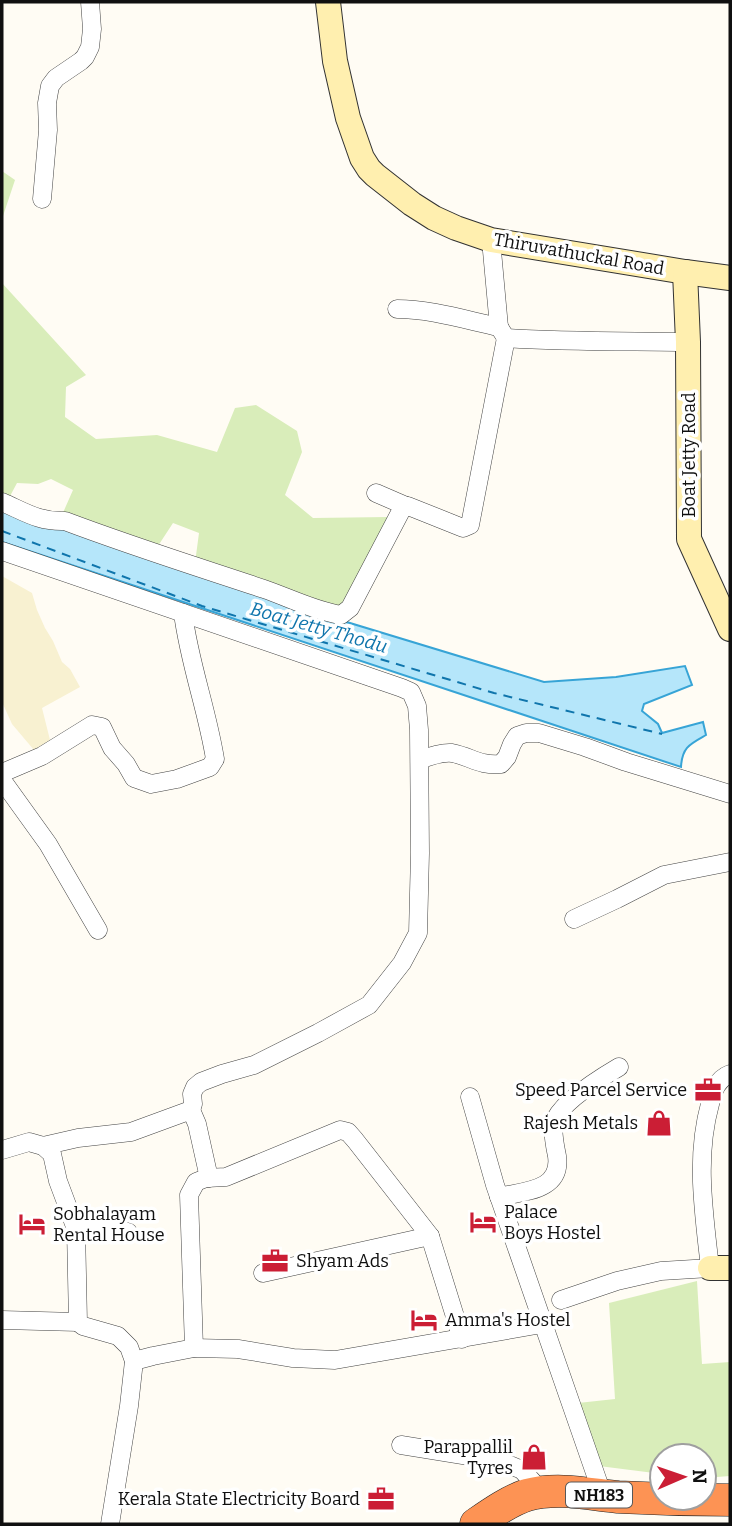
<svg xmlns="http://www.w3.org/2000/svg" width="732" height="1526" font-family="Bitter,serif">
  <style>
    .farmland { fill: #f8f1d1 }
    .green { fill: #d9edba }
    .water { fill: #b5e6fa; stroke: #37a4d6; stroke-width: 2 }
    .lines { fill: none; stroke-linecap: round; stroke-linejoin: round }
    .ferry { stroke: #0f75ac; stroke-width: 2; stroke-dasharray: 9 7; stroke-linecap: butt }
    .street-casing { stroke: #434343; stroke-width: 19 }
    .secondary-casing { stroke: #323232; stroke-width: 26 }
    .highway-casing { stroke: #212121; stroke-width: 33 }
    .street { stroke: #fff; stroke-width: 18 }
    .secondary { stroke: #ffefaf; stroke-width: 24 }
    .highway { stroke: #fd9354; stroke-width: 32 }
    .labels { text-anchor: middle; stroke-width: 7; stroke-linejoin: round; paint-order: stroke }
    .shield { fill: #fff; stroke: #585858; stroke-width: 2 }
    .shield-label { font-size: 16px; font-weight: bold; fill: #101010 }
    .street-label { font-size: 18px; fill: #101010; stroke: #fff }
    .poi-label { font-size: 18px; fill: #101010; stroke: #fff; text-anchor: end }
    .water-label { font-size: 19px; font-style: italic; fill: #0f75ac; stroke: #fff }
  </style>
  <rect width="100%" height="100%" fill="#fffcf4"/>
  <polygon class="farmland" points="2,576 32,593 37,610 45,628 53,641 62,662 70,669 80,687 42,708 50,740 34,750 12,724 2,702"/>
  <g class="green">
    <polygon points="2,171 15,180 2,219"/>
    <polygon points="2,283 86,375 66,387 65,417 96,439 157,435 217,452 235,408 256,405 297,431 302,452 285,495 313,518 388,517 341,609 195,563 199,533 173,523 156,549 62,515 73,490 51,479 38,484 17,483 9,498 2,495"/>
    <polygon points="697,1281 702,1364 730,1362 730,1476 704,1478 704,1456 662,1456 662,1474 599,1466 578,1403 615,1399 609,1303"/>
  </g>
  <path class="water" d="M2 507 271 599 544 682 616 677 685 666 692 685 644 704 642 711 658 724 662 733 703 722 706 735C690 744 682 747 681 767L2 542Z"/>
  <g class="lines">
    <polyline class="ferry" points="2,531 202,606 494,693 662,734"/>
    <g class="street-casing">
      <g id="street">
        <polyline points="42,199 48,130 47,103 50,86 56,78 81,61 85,57 90,47 92,29 90,2"/>
        <polyline points="491,240 499,327"/>
        <path d="M397 309C430 309 466 320 499 327L506 338C566 342 627 341 688 342"/>
        <polyline points="376,493 406,506"/>
        <path d="M2 502C25 512 39 522 65 521 131 546 198 567 264 589 290 598 315 611 341 615L350 608 403 507 408 506 463 528 470 525 506 338"/>
        <polyline points="2,551 402,688 411,692 417,706 419,730 420,853 418,933 402,963 369,1005 318,1033 254,1065 222,1074 201,1082 195,1087 192,1094 193,1104 191,1110 131,1132 78,1138 43,1146"/>
        <path d="M420 760C430 756 441 752 452 753 472 757 479 766 501 764L507 757 512 744 517 736 526 733H539L585 747 626 762 730 794"/>
        <path d="M2 773 42 756 92 725 102 727 112 748 126 764 134 778 151 784 177 779 210 767 215 759C207 709 189 662 183 613"/>
        <polyline points="2,780 48,844 98,930"/>
        <polyline points="574,919 617,899 664,875 730,862"/>
        <polyline points="470,1097 495,1185 603,1496"/>
        <polyline points="191,1110 197,1124 209,1178"/>
        <polyline points="2,1150 29,1142 43,1146 52,1154 58,1181 76,1229 78,1322 83,1326 118,1336 129,1347 134,1361 129,1406 110,1524"/>
        <path d="M499 1197C524 1191 562 1191 557 1156 555 1146 552 1133 554 1123 559 1103 602 1077 619 1067"/>
        <polyline points="76,1229 128,1232"/>
        <polyline points="263,1273 430,1236"/>
        <path d="M561 1300 617 1281 661 1271 710 1268C704 1213 695 1158 710 1104 713 1091 717 1079 730 1074"/>
        <polyline points="2,1320 78,1322"/>
        <polyline points="194,1348 189,1195 196,1182 206,1178 226,1177 340,1130 348,1132 355,1140 430,1236 462,1339"/>
        <polyline points="134,1361 153,1356 194,1348 238,1349 293,1358 335,1360 542,1324"/>
        <polyline points="401,1445 500,1461 522,1470 542,1492"/>
      </g>
    </g>
    <g class="secondary-casing">
      <g id="secondary">
        <polyline points="328,2 335,61 348,118 362,158 369,169 375,175 412,204 434,218 456,228 491,240 685,272 730,278"/>
        <polyline points="685,272 688,342 689,539 730,629"/>
        <polyline points="710,1268 730,1268"/>
      </g>
    </g>
    <g class="highway-casing">
      <path id="highway" d="M476 1524C492 1513 509 1501 527 1495 557 1487 588 1494 618 1497 655 1499 692 1500 730 1500"/>
    </g>
    <use href="#street" class="street"/>
    <use href="#secondary" class="secondary"/>
    <use href="#highway" class="highway"/>
  </g>
  <defs>
    <g id="office-bare" transform="scale(2.1)"><path d="M-6-3h4V-5.5h4V-3h4V5H-6ZM-1-4.5V-3h2v-1.5ZM-6 0V1H6V0Z" fill="#cb1e35" stroke="#fff" stroke-width="2.5" paint-order="stroke"/></g>
    <g id="shop-bare" transform="scale(2.1)"><path d="M-5-2.5h2.3a2.7 3.5 0 0 1 5.4 0H5L5.5 6h-11ZM-1.5-2.5h3a1.5 2.3 0 0 0-3 0Z" fill="#cb1e35" stroke="#fff" stroke-width="2.5" paint-order="stroke"/></g>
    <g id="hotel-bare" transform="scale(2.1)"><path d="M-6-4.5h1.5V1H6V5H4.5V3h-9V5H-6ZM-4 0a1.8 1.8 0 1 1 3.6 0ZM.5 0V-2.5h3Q6-2.5 6 0Z" fill="#cb1e35" stroke="#fff" stroke-width="2.5" paint-order="stroke"/></g>
  </defs>
  <g fill-rule="evenodd">
    <use href="#office-bare" x="708" y="1090"/>
    <use href="#shop-bare" x="659" y="1123"/>
    <use href="#hotel-bare" x="483" y="1222"/>
    <use href="#hotel-bare" x="32" y="1224"/>
    <use href="#office-bare" x="275" y="1261"/>
    <use href="#hotel-bare" x="424" y="1320"/>
    <use href="#shop-bare" x="534" y="1457"/>
    <use href="#office-bare" x="381" y="1499"/>
  </g>
  <g class="labels">
    <rect class="shield" x="566" y="1482.5" width="66" height="25" rx="5"/>
    <g class="shield-label">
      <text x="599" y="1501">NH183</text>
    </g>
    <g class="street-label">
      <text transform="translate(579 254) rotate(10)" y="6">Thiruvathuckal Road</text>
      <text transform="translate(689 455) rotate(-90)" y="6">Boat Jetty Road</text>
    </g>
    <g class="poi-label">
      <text x="687" y="1096">Speed Parcel Service</text>
      <text x="638" y="1129">Rajesh Metals</text>
      <text x="504" y="1218" text-anchor="start">Palace<tspan x="504" dy="21">Boys Hostel</tspan></text>
      <text x="53" y="1220" text-anchor="start">Sobhalayam<tspan x="53" dy="21">Rental House</tspan></text>
      <text x="296" y="1267" text-anchor="start">Shyam Ads</text>
      <text x="445" y="1326" text-anchor="start">Amma's Hostel</text>
      <text x="513" y="1453">Parappallil<tspan x="513" dy="21">Tyres</tspan></text>
      <text x="360" y="1505">Kerala State Electricity Board</text>
    </g>
    <g class="water-label">
      <text transform="translate(319 627) rotate(16)" y="7">Boat Jetty Thodu</text>
    </g>
  </g>
  <rect width="732" height="1526" fill="none" stroke="#101010" stroke-width="7"/>
  <g transform="translate(683 1477) rotate(88)"><circle r="33" fill="#ffffff" stroke="#9f9f9f" stroke-width="2"/>
  <path d="M0-5L12 26L0 18L-12 26Z" fill="#cb1e35"/>
  <text y="-10" font-size="19" font-weight="bold" text-anchor="middle" fill="#101010">N</text>
  </g>
</svg>
